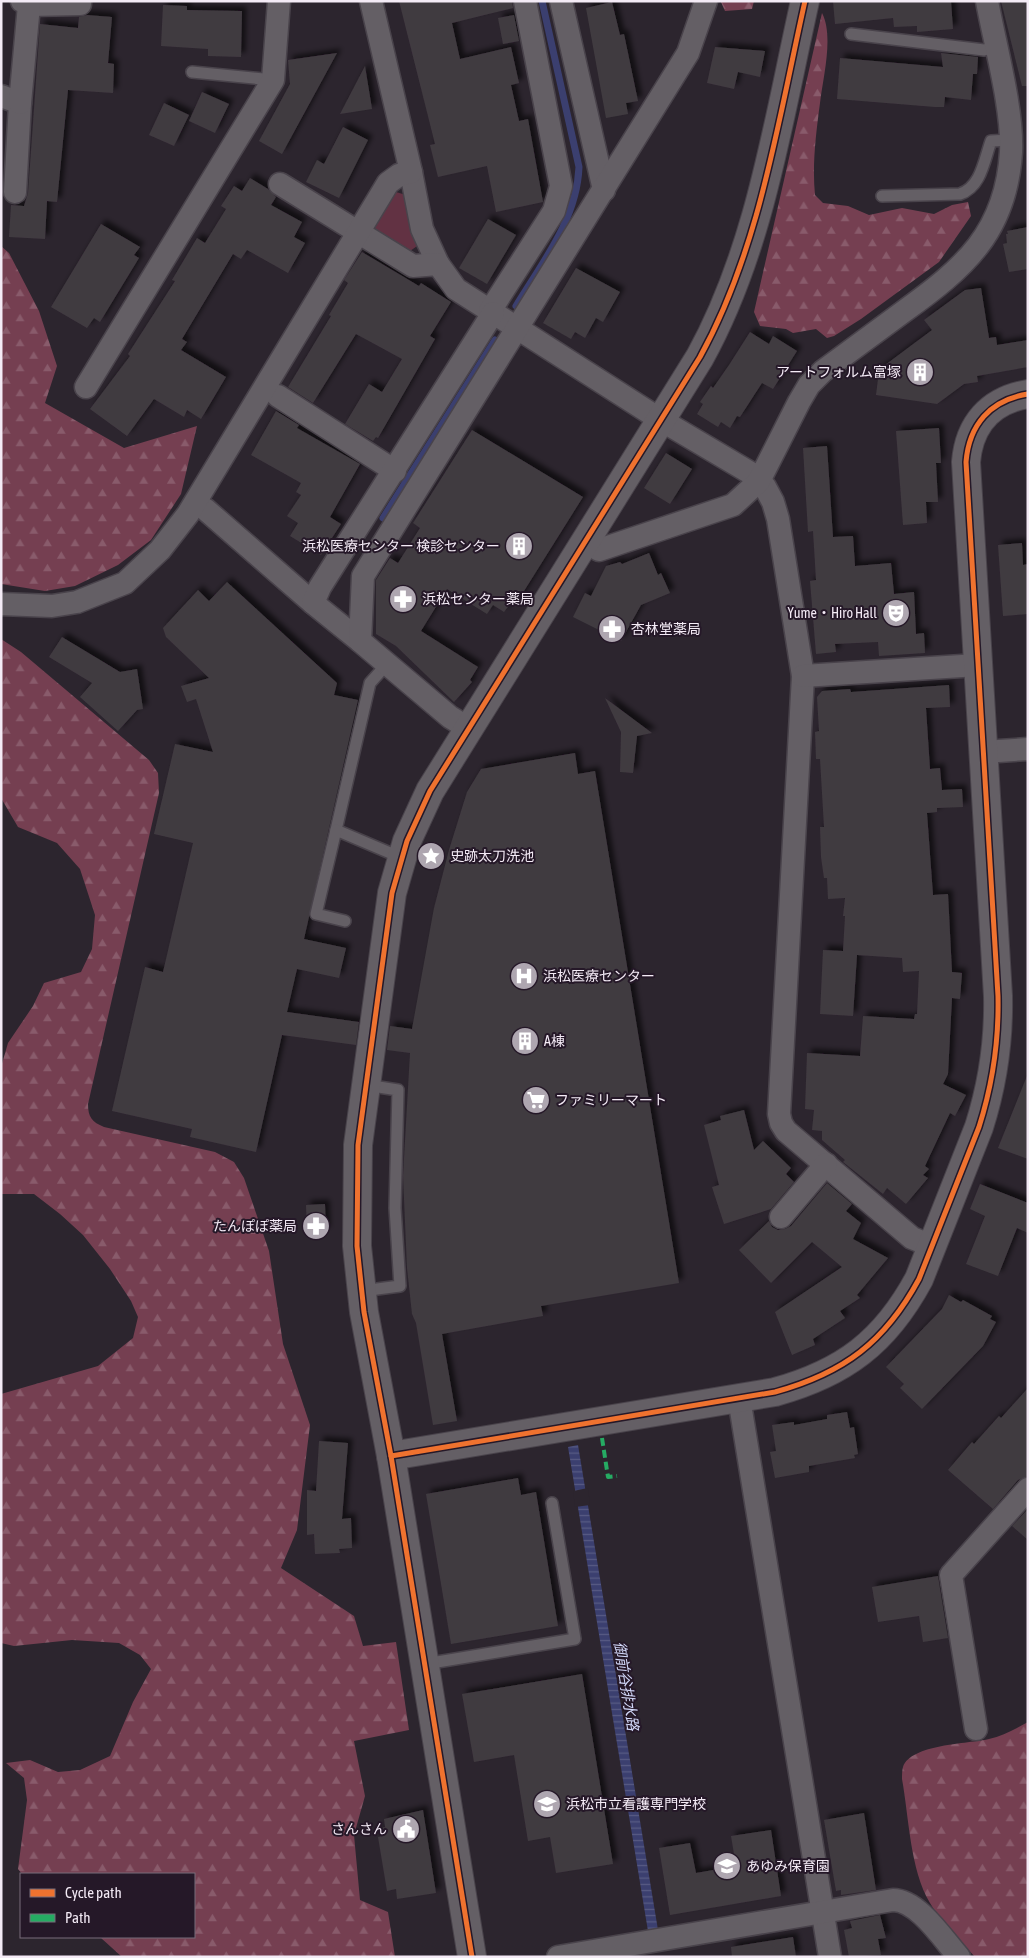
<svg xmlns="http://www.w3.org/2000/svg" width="1029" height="1958" font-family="'Asap Condensed','Noto Sans JP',sans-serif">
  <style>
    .grass { fill: #623243 }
    .forest { fill: url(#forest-firs) }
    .water { fill: url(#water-rules) }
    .pier { fill: #2c252e }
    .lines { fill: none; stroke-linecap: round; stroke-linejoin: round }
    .stream { stroke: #3b3f6f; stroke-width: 7 }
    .building { fill: #413a41; filter: url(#shadow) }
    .lane-casing { stroke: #49434b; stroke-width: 14 }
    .street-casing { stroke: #49434b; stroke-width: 25 }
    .secondary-casing { stroke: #49434b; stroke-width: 30 }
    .lane { stroke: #645f65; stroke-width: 11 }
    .street { stroke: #645f65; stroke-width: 22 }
    .secondary { stroke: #645f65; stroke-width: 28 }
    .quiet { stroke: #26ab63; stroke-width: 4; stroke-dasharray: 8 4; stroke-linecap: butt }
    .cycleway-casing { stroke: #251828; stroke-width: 8 }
    .cycleway { stroke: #ef722f; stroke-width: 5 }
    .labels { text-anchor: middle; stroke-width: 4; stroke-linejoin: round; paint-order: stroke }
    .poi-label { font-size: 14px; fill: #f4ebf6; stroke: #251828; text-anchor: start }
    .water-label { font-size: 15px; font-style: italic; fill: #d3d9fa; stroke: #251828 }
  </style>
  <defs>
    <pattern id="forest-firs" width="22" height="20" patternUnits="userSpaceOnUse" patternTransform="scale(1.25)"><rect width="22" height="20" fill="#753f51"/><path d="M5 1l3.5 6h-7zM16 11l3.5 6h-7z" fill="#895b6b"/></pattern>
    <pattern id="water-rules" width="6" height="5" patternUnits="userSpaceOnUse" patternTransform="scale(1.25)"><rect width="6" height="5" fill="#3b3f6f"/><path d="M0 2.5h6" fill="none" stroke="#585b84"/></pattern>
    <filter id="shadow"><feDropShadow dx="4.5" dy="-4.5" stdDeviation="2.5" flood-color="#0009"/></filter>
  </defs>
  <rect width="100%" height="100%" fill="#2c252e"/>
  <polygon class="grass" points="396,192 406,195 420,244 410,251 374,229"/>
  <g class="forest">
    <polygon points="754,1 752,9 725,11 721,2"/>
    <path d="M822 13C834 36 823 77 820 103 816 133 812 165 815 195L823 203 848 206 869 215 902 208 934 214 952 205 968 202 971 216 939 262 861 319 834 336 827 338 816 329 793 333 786 329 760 326 754 312Z"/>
    <polygon points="1,246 9,253 39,311 57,366 45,403 124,448 197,426 181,494 151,540 118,565 75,586 45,591 1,584"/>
    <path d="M1 639 21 652 149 760 158 773 159 793 88 1104C88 1117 92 1122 104 1127L215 1152 234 1162 244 1178 269 1251 283 1344 310 1425 297 1530 281 1568 354 1616 363 1646 396 1642 409 1730 354 1741 365 1796 354 1835 360 1900 388 1912 395 1957H122L100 1937H194V1874H22L18 1869 27 1800 24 1778 6 1763 30 1760 58 1772 80 1770 110 1756 133 1702 151 1669 140 1655 119 1643 72 1640 14 1646 1 1643V1394L98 1366 133 1338 138 1317 131 1301 110 1269 83 1235 60 1214 34 1194H1V1067L8 1043 33 1006 44 983 81 972 92 949 95 915 80 869 57 843 18 827 1 798Z"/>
    <path d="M1028 1722V1957H975C960 1940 941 1923 930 1903 910 1870 909 1817 902 1779 902 1776 902 1770 903 1767 911 1744 968 1744 989 1739 1003 1736 1015 1729 1028 1722Z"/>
  </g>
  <polygon class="water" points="578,1445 658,1930 648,1931 568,1447"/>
  <polygon class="pier" points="588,1488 590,1505 575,1507 573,1491"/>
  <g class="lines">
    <g class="stream">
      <path d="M516 306C542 263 577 219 579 167L542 1"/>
      <polyline points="383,518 495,340"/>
    </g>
  </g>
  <g class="building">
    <polygon points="399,1 512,1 513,8 452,23 460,59 511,47 519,83 511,85 519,121 528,119 543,202 496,212 487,166 438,177 430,145 435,144"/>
    <polygon points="833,1 951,1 953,29 917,32 917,26 894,27 893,18 835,24"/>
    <polygon points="1001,1 1028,1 1028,86 1022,86"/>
    <polygon points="612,2 620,35 624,34 638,101 626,103 628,114 606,118 586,8"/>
    <polygon points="163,5 187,6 187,10 242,11 241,57 208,56 208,49 161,46"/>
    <polygon points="87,15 112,17 108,63 114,64 113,93 68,90 57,202 47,201 45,239 9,237 11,205 24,206 28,193 40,24 78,28 79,17"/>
    <polygon points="514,15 519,41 503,44 498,18"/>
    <polygon points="715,47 765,51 760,77 738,72 734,89 707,83"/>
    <polygon points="337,53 282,154 259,141 290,84 288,60"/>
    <polygon points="941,53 978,57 977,74 973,74 971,100 945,97 944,107 935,107 837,99 840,58 943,67"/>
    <polygon points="365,66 372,109 340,114"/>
    <polygon points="202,92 229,104 215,133 189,121"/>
    <polygon points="164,103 189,115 174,146 149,135"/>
    <polygon points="343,127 368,140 339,198 306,182 317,160 324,164"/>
    <polygon points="250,178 268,189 276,197 271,205 302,222 294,237 305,243 288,273 247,250 241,259 233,254 182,339 187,342 181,350 226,377 201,419 187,410 184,417 154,399 127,436 90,409 130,356 128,354 175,281 172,280 197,238 205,243 226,209 221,206 234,186 242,191"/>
    <polygon points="488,219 516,235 487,284 459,268"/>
    <polygon points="101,224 140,247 134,255 139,258 100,322 94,318 87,328 51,307"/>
    <polygon points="1028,227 1028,269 1009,272 1003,244 1007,243 1006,234 1008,234 1007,231"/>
    <polygon points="362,252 419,286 421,283 451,302 430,336 435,339 378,438 376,437 373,441 345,424 369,384 382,392 402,359 356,334 313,403 288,387 331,316 329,315 348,283 344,280"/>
    <polygon points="576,268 620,292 603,322 596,318 585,338 575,332 571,339 543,323"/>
    <polygon points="981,288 989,338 996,337 997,345 1028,340 1028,367 977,376 978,382 964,384 937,404 876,395 878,379 875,375 879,373 877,371 932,330 924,320 965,290"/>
    <polygon points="750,332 769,344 773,336 797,351 773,389 762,383 740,417 737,416 730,428 721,422 718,427 697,414 703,404 700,402 711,386 713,388 729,365"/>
    <polygon points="276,411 299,425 297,428 360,464 330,517 341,524 321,555 290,536 298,523 287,516 301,495 296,492 301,483 251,455"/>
    <polygon points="939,428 941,463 936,463 938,502 926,502 927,523 903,525 896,431"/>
    <polygon points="472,430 583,497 514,607 510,604 504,612 493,605 487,614 447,589 421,631 478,667 470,680 472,682 454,702 396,646 376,634 376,580 390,558 398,563 420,528 413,523"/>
    <polygon points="827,446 833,537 853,536 855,566 891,563 894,594 914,592 916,634 924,633 925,653 879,656 878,642 835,644 836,652 816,654 810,581 816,580 813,531 808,532 803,448"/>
    <polygon points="666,453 692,469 670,504 644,488"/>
    <polygon points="1022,543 1023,565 1028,564 1028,614 1003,616 998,545"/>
    <polygon points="649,553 658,575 661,573 670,593 641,605 621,641 573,617 585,593 591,596 606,566 620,562 622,564"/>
    <polygon points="227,582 337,683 334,695 358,700 304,939 346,948 339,978 297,969 287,1012 359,1022 356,1045 282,1035 256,1152 190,1137 192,1129 112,1111 145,967 163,972 193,843 154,834 175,744 213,752 196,699 187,702 181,686 209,678 166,637 163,628 198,590 209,601"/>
    <polygon points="62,637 120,672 137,669 143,709 137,710 118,731 80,697 92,683 49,657"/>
    <polygon points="949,685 950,707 926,708 930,769 940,768 942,790 962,789 963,807 937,808 937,812 927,813 933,895 948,894 952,972 962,973 960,999 952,998 948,1074 943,1084 966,1095 955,1116 950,1113 925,1166 929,1169 923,1175 928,1178 906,1204 887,1188 883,1194 843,1162 845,1160 822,1140 822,1131 812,1130 814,1110 805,1109 807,1053 860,1056 863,1016 914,1019 915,1014 917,1014 919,971 903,972 902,958 857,955 853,1016 820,1014 823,950 843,951 845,916 843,916 845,898 828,899 827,878 824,878 821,857 820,827 824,827 820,759 816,759 815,732 819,731 817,697 822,691 850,689 851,692"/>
    <polygon points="605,698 652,733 637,736 633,773 620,772 621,732"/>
    <polygon points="575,753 578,774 595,771 679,1283 541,1306 543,1316 442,1334 457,1421 433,1425 416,1323 412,1314 407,1268 403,1176 410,1053 387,1050 390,1026 412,1029 434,908 449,850 467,792 481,769"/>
    <polygon points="1027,1076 1028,1076 1028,1159 998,1148"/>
    <polygon points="744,1110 754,1150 763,1141 791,1168 786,1174 794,1182 771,1209 724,1224 712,1187 719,1185 704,1125 721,1120 720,1116"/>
    <polygon points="827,1183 852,1204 846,1211 861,1223 853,1239 888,1258 857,1295 860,1298 840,1311 845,1318 813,1339 815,1345 792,1355 775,1312 842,1267 812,1242 771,1283 739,1250 769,1221 772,1227 778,1230 785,1229 791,1226"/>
    <polygon points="980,1184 1028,1203 1028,1233 1017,1228 998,1276 966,1264 985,1216 970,1209"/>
    <polygon points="325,1204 326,1231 307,1233 306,1205"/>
    <polygon points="949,1295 961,1302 963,1300 992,1316 990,1319 996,1322 983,1346 922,1409 900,1388 904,1384 886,1367 942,1309"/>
    <polygon points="1028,1388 1028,1476 1018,1480 993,1509 948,1470 972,1442 974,1444 999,1416 1001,1418"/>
    <polygon points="847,1412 850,1428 854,1427 858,1454 854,1455 855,1458 809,1466 809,1472 775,1478 770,1452 776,1451 772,1425 794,1422 794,1425 827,1419 827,1415"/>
    <polygon points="319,1441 348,1443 342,1519 351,1518 352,1548 339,1549 340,1553 315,1554 314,1534 307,1535 307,1490 316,1491"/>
    <polygon points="518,1478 521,1495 536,1492 558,1626 451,1644 426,1494"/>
    <polygon points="1028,1509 1028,1540 1012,1526"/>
    <polygon points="938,1576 948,1638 923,1642 919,1616 878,1622 872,1587"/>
    <polygon points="582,1674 613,1864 556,1873 550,1837 528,1841 514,1755 474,1762 462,1694"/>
    <polygon points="423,1810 436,1893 397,1899 396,1889 387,1891 378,1837 383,1836 381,1828 385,1827 384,1819"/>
    <polygon points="864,1813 876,1890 841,1895 841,1890 836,1891 824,1820"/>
    <polygon points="771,1830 781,1896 670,1915 659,1848 690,1843 696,1873 736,1866 731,1836"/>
    <polygon points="880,1915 886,1938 878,1939 881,1955 849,1957 844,1930 852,1928 850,1921"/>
    <polygon points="793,1937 796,1957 732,1957 731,1947"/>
  </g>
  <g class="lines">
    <g class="lane-casing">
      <g id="lane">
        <polyline points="851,34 984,50 995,47"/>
        <polyline points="192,72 273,80"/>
        <path d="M882 196 960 194C981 187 984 161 991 141L1010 140"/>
        <polyline points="387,664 370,683 336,830 402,858"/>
        <polyline points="336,830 316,914 345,921"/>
        <polyline points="362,1291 400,1286 395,1208 398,1090 366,1085"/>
        <polyline points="425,1664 575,1639 552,1503"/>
      </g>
    </g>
    <g class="street-casing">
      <g id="street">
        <polyline points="22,1 29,5 80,4 80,1"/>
        <polyline points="561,1 604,190"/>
        <polyline points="1,96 20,103 15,192"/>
        <polyline points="20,103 29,5"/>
        <polyline points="411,172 422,229 438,264"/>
        <polyline points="280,184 413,266 438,264 456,289 661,420 754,475 765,487 773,502 778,519 803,676 779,1114 781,1123 786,1131 912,1238 932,1246"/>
        <polyline points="490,311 554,211 561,186 525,1"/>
        <polyline points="86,387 273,80 279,1"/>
        <polyline points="278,396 395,471"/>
        <polyline points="205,509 313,603"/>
        <path d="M585 541 599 550 733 505 759 481 799 402 809 385 823 371C850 351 876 332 903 312 964 268 1006 233 1011 152 1013 109 995 45 987 1"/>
        <polyline points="1,604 52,606 77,602 125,583 160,550 188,514 388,183 399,175 411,172 371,1"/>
        <polyline points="360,641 313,603 320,587 493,313"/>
        <polyline points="803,676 978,665"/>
        <polyline points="468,728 450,717 360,641 363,576 688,53 706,1"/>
        <polyline points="983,752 1028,749"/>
        <polyline points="781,1217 826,1164"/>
        <polyline points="739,1398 830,1957"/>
        <polyline points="976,1729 951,1575 1028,1489"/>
        <path d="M558 1957 893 1900C918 1900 943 1939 959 1957"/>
      </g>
    </g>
    <g class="secondary-casing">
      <g id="secondary">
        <path d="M391 1456 775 1392C844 1373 885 1342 919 1279L979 1127C993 1083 999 1042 998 996L966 462C969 425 990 400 1028 394"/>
        <path d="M472 1957 391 1456 364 1312 357 1246 358 1145 392 893 407 841 430 791 700 357C760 248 778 121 805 1"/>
      </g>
    </g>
    <use href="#lane" class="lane"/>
    <use href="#street" class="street"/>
    <use href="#secondary" class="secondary"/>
    <polyline class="quiet" points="602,1438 608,1477 617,1476"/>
    <g class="cycleway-casing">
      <g id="cycleway">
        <path d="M391 1456 775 1392C844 1373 885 1342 919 1279L979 1127C993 1083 999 1042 998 996L966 462C969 425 990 400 1028 394"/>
        <path d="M472 1957 391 1456 364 1312 357 1246 358 1145 392 893 407 841 430 791 700 357C760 248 778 121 805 1"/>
      </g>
    </g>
    <use href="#cycleway" class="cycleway"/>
  </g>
  <defs>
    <g id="building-disc" transform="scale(1.4375)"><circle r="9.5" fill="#aea6b0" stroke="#251828"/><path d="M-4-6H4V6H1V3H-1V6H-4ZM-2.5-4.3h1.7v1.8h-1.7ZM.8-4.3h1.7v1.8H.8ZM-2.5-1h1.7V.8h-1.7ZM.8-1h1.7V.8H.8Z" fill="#fff"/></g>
    <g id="pharmacy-disc" transform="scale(1.4375)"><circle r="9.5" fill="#aea6b0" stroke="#251828"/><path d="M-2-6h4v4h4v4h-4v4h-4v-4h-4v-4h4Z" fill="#fff"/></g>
    <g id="theatre-disc" transform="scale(1.4375)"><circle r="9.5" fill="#aea6b0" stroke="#251828"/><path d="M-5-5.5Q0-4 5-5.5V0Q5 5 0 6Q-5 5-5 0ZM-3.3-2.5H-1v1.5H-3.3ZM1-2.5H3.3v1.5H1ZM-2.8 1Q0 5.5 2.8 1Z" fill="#fff"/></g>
    <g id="sight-disc" transform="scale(1.4375)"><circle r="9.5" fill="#aea6b0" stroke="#251828"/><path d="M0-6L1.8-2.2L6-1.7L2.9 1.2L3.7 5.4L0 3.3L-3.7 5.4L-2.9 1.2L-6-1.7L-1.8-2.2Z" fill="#fff"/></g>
    <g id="hospital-disc" transform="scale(1.4375)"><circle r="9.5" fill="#aea6b0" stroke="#251828"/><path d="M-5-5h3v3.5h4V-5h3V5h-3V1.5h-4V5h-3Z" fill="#fff"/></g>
    <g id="supermarket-disc" transform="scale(1.4375)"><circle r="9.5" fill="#aea6b0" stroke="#251828"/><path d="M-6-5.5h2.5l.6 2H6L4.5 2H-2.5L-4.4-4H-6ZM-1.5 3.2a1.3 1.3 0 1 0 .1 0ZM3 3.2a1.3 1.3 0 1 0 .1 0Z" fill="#fff"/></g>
    <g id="university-disc" transform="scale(1.4375)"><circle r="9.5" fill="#aea6b0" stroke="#251828"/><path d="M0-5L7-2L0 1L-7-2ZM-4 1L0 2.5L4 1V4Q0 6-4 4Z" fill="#fff"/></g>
    <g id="civic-disc" transform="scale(1.4375)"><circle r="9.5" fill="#aea6b0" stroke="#251828"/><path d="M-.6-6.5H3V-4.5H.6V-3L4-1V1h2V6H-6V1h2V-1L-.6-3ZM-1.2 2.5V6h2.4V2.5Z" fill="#fff"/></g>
    <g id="school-disc" transform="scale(1.4375)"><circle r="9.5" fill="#aea6b0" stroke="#251828"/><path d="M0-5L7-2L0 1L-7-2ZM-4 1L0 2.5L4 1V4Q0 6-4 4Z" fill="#fff"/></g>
  </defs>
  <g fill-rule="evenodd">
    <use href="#building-disc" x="920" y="372"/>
    <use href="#building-disc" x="519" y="546"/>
    <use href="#pharmacy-disc" x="403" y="599"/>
    <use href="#theatre-disc" x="896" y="613"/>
    <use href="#pharmacy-disc" x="612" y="629"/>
    <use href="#sight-disc" x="431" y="856"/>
    <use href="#hospital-disc" x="524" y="976"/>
    <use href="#building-disc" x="525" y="1041"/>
    <use href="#supermarket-disc" x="536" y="1100"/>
    <use href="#pharmacy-disc" x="316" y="1226"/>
    <use href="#university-disc" x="547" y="1804"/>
    <use href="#civic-disc" x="406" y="1829"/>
    <use href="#school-disc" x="727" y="1866"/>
  </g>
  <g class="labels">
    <g class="poi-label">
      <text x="901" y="377" text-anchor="end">アートフォルム富塚</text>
      <text x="500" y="551" text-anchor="end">浜松医療センター 検診センター</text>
      <text x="422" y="604">浜松センター薬局</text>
      <text x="877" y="618" text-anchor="end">Yume・Hiro Hall</text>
      <text x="631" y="634">杏林堂薬局</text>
      <text x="450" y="861">史跡太刀洗池</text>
      <text x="543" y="981">浜松医療センター</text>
      <text x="544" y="1046">A棟</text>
      <text x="555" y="1105">ファミリーマート</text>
      <text x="297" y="1231" text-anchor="end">たんぽぽ薬局</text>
      <text x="566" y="1809">浜松市立看護専門学校</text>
      <text x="387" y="1834" text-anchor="end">さんさん</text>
      <text x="746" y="1871">あゆみ保育園</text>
    </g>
    <g class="water-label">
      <text transform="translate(626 1686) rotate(81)" y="5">御前谷排水路</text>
    </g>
  </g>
  <rect width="1029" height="1958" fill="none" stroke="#f4ebf6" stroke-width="5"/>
  <rect x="20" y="1873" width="175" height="65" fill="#251828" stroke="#786c7a"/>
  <rect x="30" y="1889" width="25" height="8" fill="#ef722f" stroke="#786c7a"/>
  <text x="65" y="1898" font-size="15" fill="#f4ebf6">Cycle path</text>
  <rect x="30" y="1914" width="25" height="8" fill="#26ab63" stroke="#786c7a"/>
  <text x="65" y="1923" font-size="15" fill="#f4ebf6">Path</text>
</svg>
